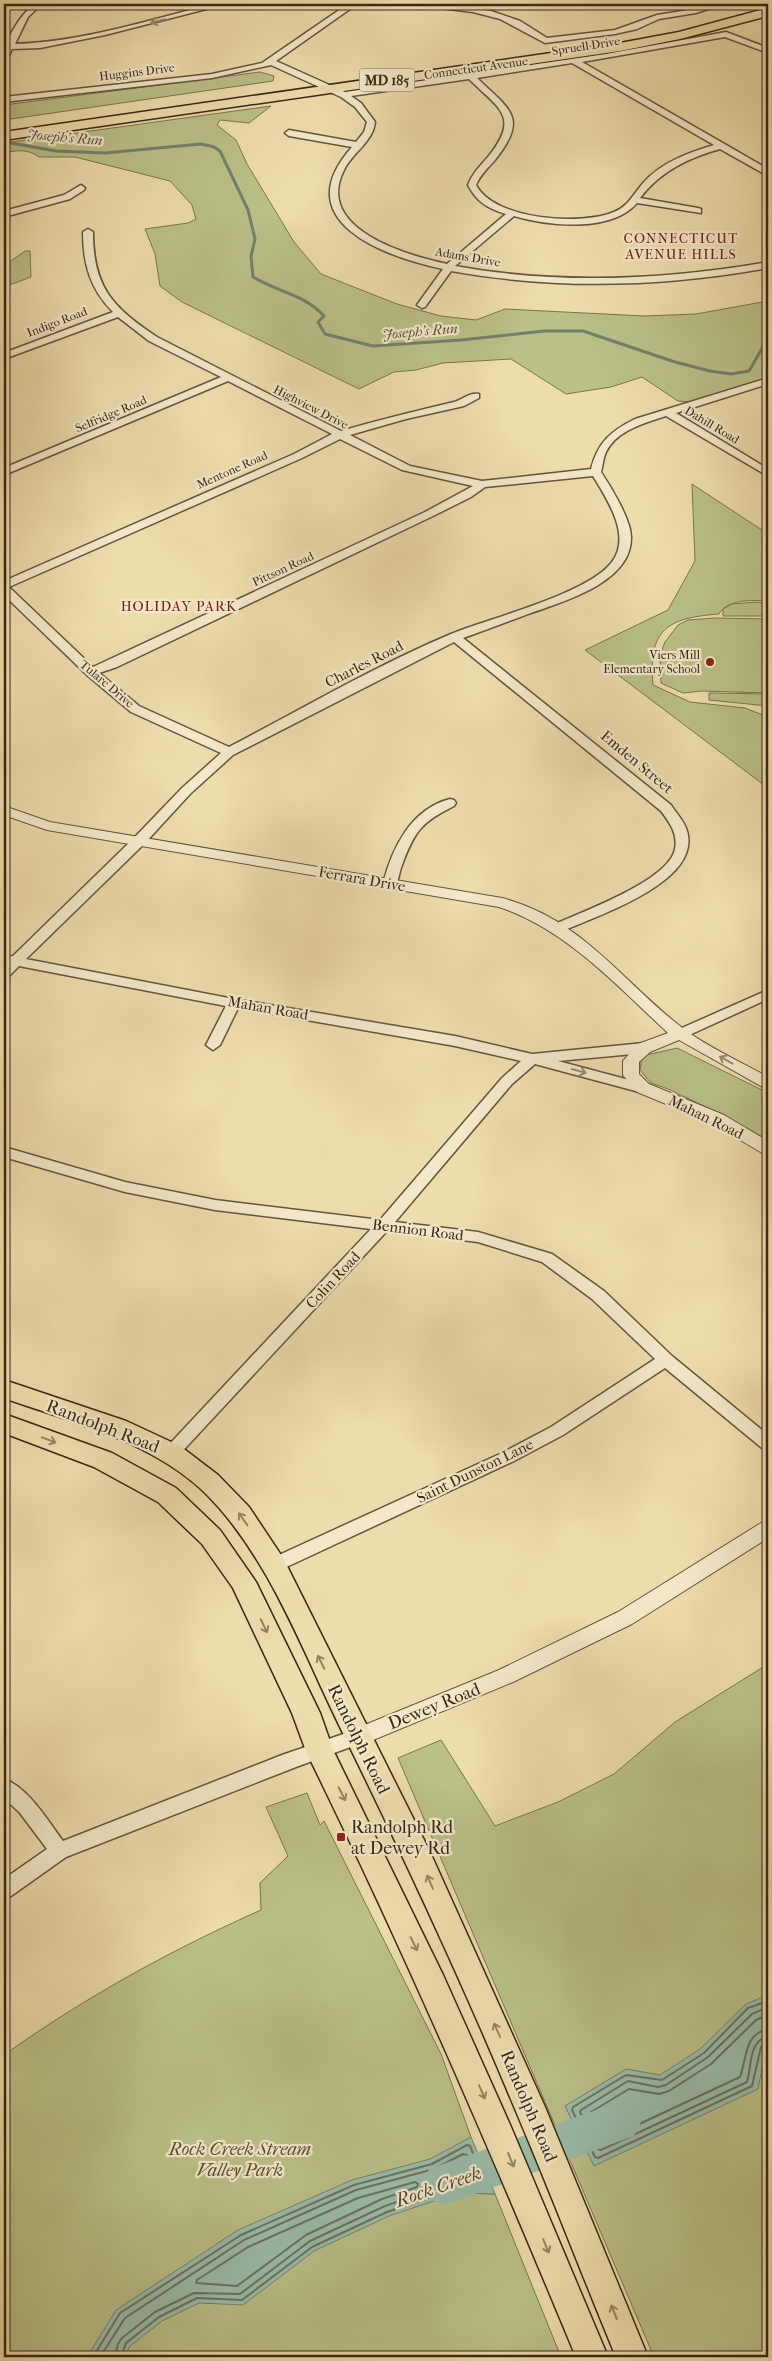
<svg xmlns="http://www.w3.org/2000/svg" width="772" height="2361" font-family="'IM FELL French Canon',serif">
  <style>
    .green { fill: #bac088; stroke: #7a7450 }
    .water { fill: #99bcaa; stroke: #73806f }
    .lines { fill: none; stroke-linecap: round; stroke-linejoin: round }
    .shore { stroke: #697260; stroke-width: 2 }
    .stream { stroke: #73806f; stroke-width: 3 }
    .river { fill: #99bcaa; fill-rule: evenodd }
    .minor-casing { stroke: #66543c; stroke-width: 3 }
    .tertiary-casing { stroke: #66543c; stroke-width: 2 }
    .primary-casing { stroke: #392717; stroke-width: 3 }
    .minor { fill: #f3e8c9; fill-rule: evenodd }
    .tertiary { fill: #f3e8c9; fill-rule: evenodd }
    .primary { fill: #eddcac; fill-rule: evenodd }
    .oneway { stroke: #968870 }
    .oneway2 { stroke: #938262 }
    .poi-dot { fill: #8f2418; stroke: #f3e8c9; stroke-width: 2 }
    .labels { text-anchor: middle; stroke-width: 4.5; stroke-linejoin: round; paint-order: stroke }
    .far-street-label { font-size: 12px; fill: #392717; stroke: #f3e8c9 }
    .far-poi-label { font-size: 12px; fill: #392717; stroke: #f3e8c9; text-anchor: end }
    .shield { fill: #f3e8c9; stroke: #71614c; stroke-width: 1 }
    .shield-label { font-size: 14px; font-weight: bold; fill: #392717 }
    .far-water-label { font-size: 14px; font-style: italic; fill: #514c3c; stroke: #f3e8c9 }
    .far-neighbourhood-label { font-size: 14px; letter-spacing: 1px; fill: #7a1f14; stroke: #f3e8c9 }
    .street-label { font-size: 15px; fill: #392717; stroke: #f3e8c9 }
    .near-street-label { font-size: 18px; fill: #392717; stroke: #f3e8c9 }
    .near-poi-label { font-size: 18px; fill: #392717; stroke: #f3e8c9; text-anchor: start }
    .near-park-label { font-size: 18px; font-style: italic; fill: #594d33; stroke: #f3e8c9 }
    .near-water-label { font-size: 19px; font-style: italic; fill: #514c3c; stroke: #f3e8c9 }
  </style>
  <rect width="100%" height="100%" fill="#eddcac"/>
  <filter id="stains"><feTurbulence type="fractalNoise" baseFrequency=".004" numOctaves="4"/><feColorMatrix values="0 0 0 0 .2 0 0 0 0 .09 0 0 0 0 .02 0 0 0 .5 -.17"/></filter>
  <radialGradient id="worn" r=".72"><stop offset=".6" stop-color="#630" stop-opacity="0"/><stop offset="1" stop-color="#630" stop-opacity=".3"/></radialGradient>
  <g class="green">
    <polygon points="260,72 274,76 273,81 4,120 4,105"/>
    <path d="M271 106 249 123 220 120 217 125 236 140 247 164 294 242 321 274 397 304 441 316 476 320 505 309 644 316 696 314 768 301V381L699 403 678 401 642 377 611 387 566 394 511 359 443 363 416 370 394 372 359 389 182 302 160 286 155 254 145 229 188 223 196 219 192 205 170 181 75 157H39C29 149 16 150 4 153V143Z"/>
    <polygon points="25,251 30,251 31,277 4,287 4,266"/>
    <path d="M692 484 768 534V601C753 600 727 599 719 614 667 618 648 629 653 685L690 702 745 708 768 717V788L585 650 668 610 695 561Z"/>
    <polygon points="758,602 768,604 768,616 723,616 723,609 732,604"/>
    <polygon points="715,618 768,619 768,693 702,691 683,693 661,683 660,655 665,642 678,625 688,620"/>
    <polygon points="709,693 768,694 768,706 709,700"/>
    <polygon points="677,1048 768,1093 768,1142 723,1115 668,1089 651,1083 640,1070 642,1056"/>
    <polygon points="768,1664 768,2357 654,2357 398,1758 441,1740 495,1826 558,1802 614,1774 675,1722"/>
    <path d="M307 1793 320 1825 324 1821 441 2054 471 2137 448 2150 465 2193 495 2194 561 2357H4V2055C84 1998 171 1950 261 1910L260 1883 288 1856 266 1807Z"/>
  </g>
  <g class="water">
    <polygon points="768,1995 768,2039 758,2089 594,2166 565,2106 626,2069 660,2075 700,2049 746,2004"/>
    <polygon points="471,2137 495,2194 458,2193 389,2216 314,2251 243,2305 199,2303 162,2321 129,2347 126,2357 87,2357 116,2310 238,2230 352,2180 430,2159"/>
  </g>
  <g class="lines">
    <g class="shore">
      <polyline points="768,2001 748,2008 704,2053 662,2080 626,2075 573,2107 572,2110 595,2157 598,2158 752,2086 761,2047 768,2043"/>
      <path d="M768 2007 752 2014 708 2057 666 2085 658 2087 628 2081 581 2110 580 2112 598 2149 601 2150 747 2082C752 2066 748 2042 768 2036"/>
      <path d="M768 2015 756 2020 711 2064 669 2091 659 2094 629 2089 591 2112 590 2115 602 2139 605 2140 740 2077C747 2058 744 2034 768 2029"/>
      <polygon points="461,2164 465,2171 464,2174 444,2176 444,2172"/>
      <polygon points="415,2182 418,2184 417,2187 382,2199 306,2235 237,2286 196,2283 197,2280 248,2247 358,2198"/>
      <polyline points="93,2357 120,2313 241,2235 354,2185 432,2164 467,2145 470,2146 486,2185 485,2188 457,2188 387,2212 312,2247 242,2300 197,2298 159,2317 126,2343 121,2357"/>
      <polyline points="100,2357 125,2318 244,2240 356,2190 434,2169 463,2154 467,2155 477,2179 476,2182 455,2182 385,2206 310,2241 240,2294 194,2293 155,2312 122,2338 118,2344 115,2357"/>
    </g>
    <path class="stream" d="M5 142 56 151 105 153 201 144 214 147 220 151 248 210 255 239 251 256 253 277C277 292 304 294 324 316L318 322 325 334 373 346 461 340 544 331H583L675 362 710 371 731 374 749 371 768 338"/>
    <polygon class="river" points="619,2102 634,2108 641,2122 634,2136 445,2205 429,2199 423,2184 429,2169"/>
    <g class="minor-casing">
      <g id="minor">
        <path d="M34 4H42L28 17 15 44C82 42 149 20 213 4H226L105 35 40 48 12 49 7 60H4C4 40 19 17 34 4Z"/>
        <path d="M348 4H357L276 61 345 92 606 54 726 32 768 48V53L725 37 582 62 768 169V176L720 149C688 158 661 171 640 198L698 208 701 209V213L637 203C611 233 548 226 514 216L455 266C559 285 664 280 768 262V268C663 287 557 290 451 271L425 307 422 308 417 305 443 269C383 256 286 221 352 147L289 136 285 133 289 130 356 142 364 132 367 122 355 107 341 97 271 65 212 78 4 102V97L212 74 262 63ZM572 63 714 145C688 153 662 162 644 182 634 193 628 207 614 212 581 226 494 220 476 185 480 175 488 168 495 160 529 117 510 110 477 78ZM469 79C499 109 521 116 488 157 480 166 472 174 468 185 476 201 488 209 506 214L447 264C406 255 314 229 344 170 352 153 373 142 375 122L361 103 351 96Z"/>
        <polygon points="420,4 447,4 491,11 520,21 547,38 615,30 657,15 695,9 712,4 723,4 696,13 659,19 637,29 615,34 545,43 500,19 473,12 424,6"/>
        <polygon points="81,185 85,188 84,190 70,199 4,217 4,211 64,195"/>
        <path d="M88 229 93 232C93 287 112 307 157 337L341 431C379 420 416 411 454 402 462 400 469 392 479 394V398L464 406 406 419 350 435 410 466 482 481 591 469C598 442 611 431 635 419L768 378V384L676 413 768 469V476L666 416C645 423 617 430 606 452 603 458 603 466 601 472 611 487 631 520 631 537 632 582 565 601 531 613 509 621 486 630 463 638L671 805C676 813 685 822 687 831 702 882 598 915 563 931H553L551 928 553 925C581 912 669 881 675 849 678 834 670 823 661 811L454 642 233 755 190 794 144 844 26 959 234 999 455 1036 532 1054 644 1043 649 1045 651 1048 649 1051 644 1053 558 1061 648 1085 650 1088 648 1091 643 1093 535 1064 512 1084 395 1222 478 1232 552 1254 604 1291 672 1356 768 1435V1450L762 1448 665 1368 563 1435 514 1461 280 1570 274 1572 268 1570 265 1565 268 1560 502 1453 551 1427 655 1359 592 1299 542 1262 478 1242 387 1231 177 1457 171 1459 165 1457 163 1453 165 1449 371 1229 215 1210 125 1192 4 1157V1147L125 1182 215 1200 380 1220 502 1078 521 1061 455 1046 238 1008 220 1045 213 1050 206 1045 226 1006 19 966 9 976 4 977 5 957 13 956 134 838 182 788 221 753 131 712 87 675 4 595V581L294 454 332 434 228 381 4 475V468L221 377 149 341 118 317 4 359V353L113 312C90 289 83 264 83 232ZM340 439 402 470 473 486 425 512 93 667 9 587 302 458ZM593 476C607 499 632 536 612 562 588 594 490 618 451 634 375 666 302 709 229 747L139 706 99 673 117 667 433 516 471 497 485 487Z"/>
        <path d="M450 799 454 800 456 803 454 806C422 822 415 830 402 865 399 872 399 880 395 887H385L383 884C392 848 411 809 450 799Z"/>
        <polygon points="768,990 768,999 685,1037 680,1039 673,1034 675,1031"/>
        <path d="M358 1729 364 1732 367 1737 364 1742 296 1767 66 1857 11 1896 4 1898V1879L47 1849 20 1813 4 1798V1779C28 1787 48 1821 63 1841L282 1755Z"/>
      </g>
    </g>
    <g class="tertiary-casing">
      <g id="tertiary">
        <path d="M4 806 50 822 502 898C583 919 623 983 685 1030 710 1048 741 1062 768 1077V1090L679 1040 650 1052 639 1062V1074L649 1084 724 1115 768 1141V1155L762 1153 712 1123 637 1092 623 1075V1061L638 1044 668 1033C616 985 567 930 499 907L47 830 4 815Z"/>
        <polygon points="768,1520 768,1538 632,1624 513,1682 366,1743 358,1746 350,1743 347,1737 350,1731 499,1670 618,1612 761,1523"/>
      </g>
    </g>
    <g class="primary-casing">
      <g id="primary">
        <polygon points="768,8 768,16 680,39 620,51 4,140 4,132 620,43 679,32"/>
        <path d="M4 1380 126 1421 180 1446 218 1475 249 1507 283 1558 430 1852 545 2107 648 2357H616C582 2275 550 2191 515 2109 461 1979 401 1851 339 1725 301 1647 266 1551 202 1490 148 1440 71 1422 4 1398Z"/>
        <path d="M4 1414 112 1453 176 1488 220 1530 256 1582 320 1713 333 1750 443 1975 511 2127 608 2357H576C491 2152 404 1950 306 1751L292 1713 233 1588 202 1544 158 1502 94 1467 4 1433Z"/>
      </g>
    </g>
    <use href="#minor" class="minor"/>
    <use href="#tertiary" class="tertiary"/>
    <use href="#primary" class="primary"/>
  </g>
  <defs><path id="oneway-shaft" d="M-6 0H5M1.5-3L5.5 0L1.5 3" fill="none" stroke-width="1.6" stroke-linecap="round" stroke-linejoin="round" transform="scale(1.25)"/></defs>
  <g class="oneway">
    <use href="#oneway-shaft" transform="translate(158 21) rotate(167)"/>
    <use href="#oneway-shaft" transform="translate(726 1060) rotate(-151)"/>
    <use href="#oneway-shaft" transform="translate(579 1071) rotate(15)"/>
  </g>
  <g class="oneway2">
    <use href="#oneway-shaft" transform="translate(49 1440) rotate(21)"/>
    <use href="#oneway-shaft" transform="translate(243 1519) rotate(-125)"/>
    <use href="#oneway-shaft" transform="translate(264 1626) rotate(64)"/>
    <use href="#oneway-shaft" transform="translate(321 1662) rotate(-116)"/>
    <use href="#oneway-shaft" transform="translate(342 1794) rotate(63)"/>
    <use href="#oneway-shaft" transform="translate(430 1882) rotate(-114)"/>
    <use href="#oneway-shaft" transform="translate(414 1944) rotate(64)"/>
    <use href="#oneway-shaft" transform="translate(497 2030) rotate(-114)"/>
    <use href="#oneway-shaft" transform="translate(482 2092) rotate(66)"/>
    <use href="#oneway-shaft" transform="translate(511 2160) rotate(68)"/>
    <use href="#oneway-shaft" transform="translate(546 2246) rotate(68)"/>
    <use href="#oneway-shaft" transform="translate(614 2312) rotate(-112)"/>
  </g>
  <g class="poi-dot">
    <circle cx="710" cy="662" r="5"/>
    <rect x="336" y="1832" width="10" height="10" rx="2.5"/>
  </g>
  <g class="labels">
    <g class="far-street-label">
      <text transform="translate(586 46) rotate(-9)" y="4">Spruell Drive</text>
      <text transform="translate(476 68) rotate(-8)" y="4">Connecticut Avenue</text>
      <text transform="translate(137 72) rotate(-7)" y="4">Huggins Drive</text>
      <text transform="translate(468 257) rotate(10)" y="4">Adams Drive</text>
      <text transform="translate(57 322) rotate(-21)" y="4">Indigo Road</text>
      <text transform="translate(311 407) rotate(27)" y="4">Highview Drive</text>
      <text transform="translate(111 414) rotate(-23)" y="4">Selfridge Road</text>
      <text transform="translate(712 425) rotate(31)" y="4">Dahill Road</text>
      <text transform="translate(232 470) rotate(-24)" y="4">Mentone Road</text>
      <text transform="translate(283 569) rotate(-25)" y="4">Pittson Road</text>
      <text transform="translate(107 684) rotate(40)" y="4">Tulare Drive</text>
    </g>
    <g class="far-poi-label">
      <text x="700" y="659">Viers Mill<tspan x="700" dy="14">Elementary School</tspan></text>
    </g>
    <rect class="shield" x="359.5" y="68.5" width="55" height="23" rx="4"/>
    <g class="shield-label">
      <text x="387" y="85">MD 185</text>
    </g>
    <g class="far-water-label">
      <text transform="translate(65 137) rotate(5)" y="5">Joseph's Run</text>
      <text transform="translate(420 331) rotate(-5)" y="5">Joseph's Run</text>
    </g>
    <g class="far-neighbourhood-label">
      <text x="681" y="243">CONNECTICUT<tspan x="681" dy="16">AVENUE HILLS</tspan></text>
      <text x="179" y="611">HOLIDAY PARK</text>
    </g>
    <g class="street-label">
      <text transform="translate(364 664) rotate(-27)" y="5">Charles Road</text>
      <text transform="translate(637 762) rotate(40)" y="5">Emden Street</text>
      <text transform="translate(362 879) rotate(10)" y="5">Ferrara Drive</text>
      <text transform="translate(268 1008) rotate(10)" y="5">Mahan Road</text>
      <text transform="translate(706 1117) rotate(26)" y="5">Mahan Road</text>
      <text transform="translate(418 1230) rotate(7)" y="5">Bennion Road</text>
      <text transform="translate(333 1280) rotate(-47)" y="5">Colin Road</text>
      <text transform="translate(475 1471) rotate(-26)" y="5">Saint Dunston Lane</text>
    </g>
    <g class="near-street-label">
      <text transform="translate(103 1426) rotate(21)" y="6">Randolph Road</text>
      <text transform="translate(434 1706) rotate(-22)" y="6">Dewey Road</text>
      <text transform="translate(359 1739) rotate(64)" y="6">Randolph Road</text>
      <text transform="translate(529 2106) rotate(67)" y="6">Randolph Road</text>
    </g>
    <g class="near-poi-label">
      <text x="351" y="1833">Randolph Rd<tspan x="351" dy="21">at Dewey Rd</tspan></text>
    </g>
    <g class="near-park-label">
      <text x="240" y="2155">Rock Creek Stream<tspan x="240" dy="21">Valley Park</tspan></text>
    </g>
    <g class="near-water-label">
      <text transform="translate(438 2186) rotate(-19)" y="7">Rock Creek</text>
    </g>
  </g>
  <rect width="772" height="2361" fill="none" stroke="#eddcac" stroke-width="20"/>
  <rect x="5" y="5" width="762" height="2351" fill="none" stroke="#392717" stroke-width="2.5"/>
  <rect x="10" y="10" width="752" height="2341" fill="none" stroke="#392717"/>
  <rect width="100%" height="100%" filter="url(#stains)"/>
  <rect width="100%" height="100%" fill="url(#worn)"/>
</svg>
